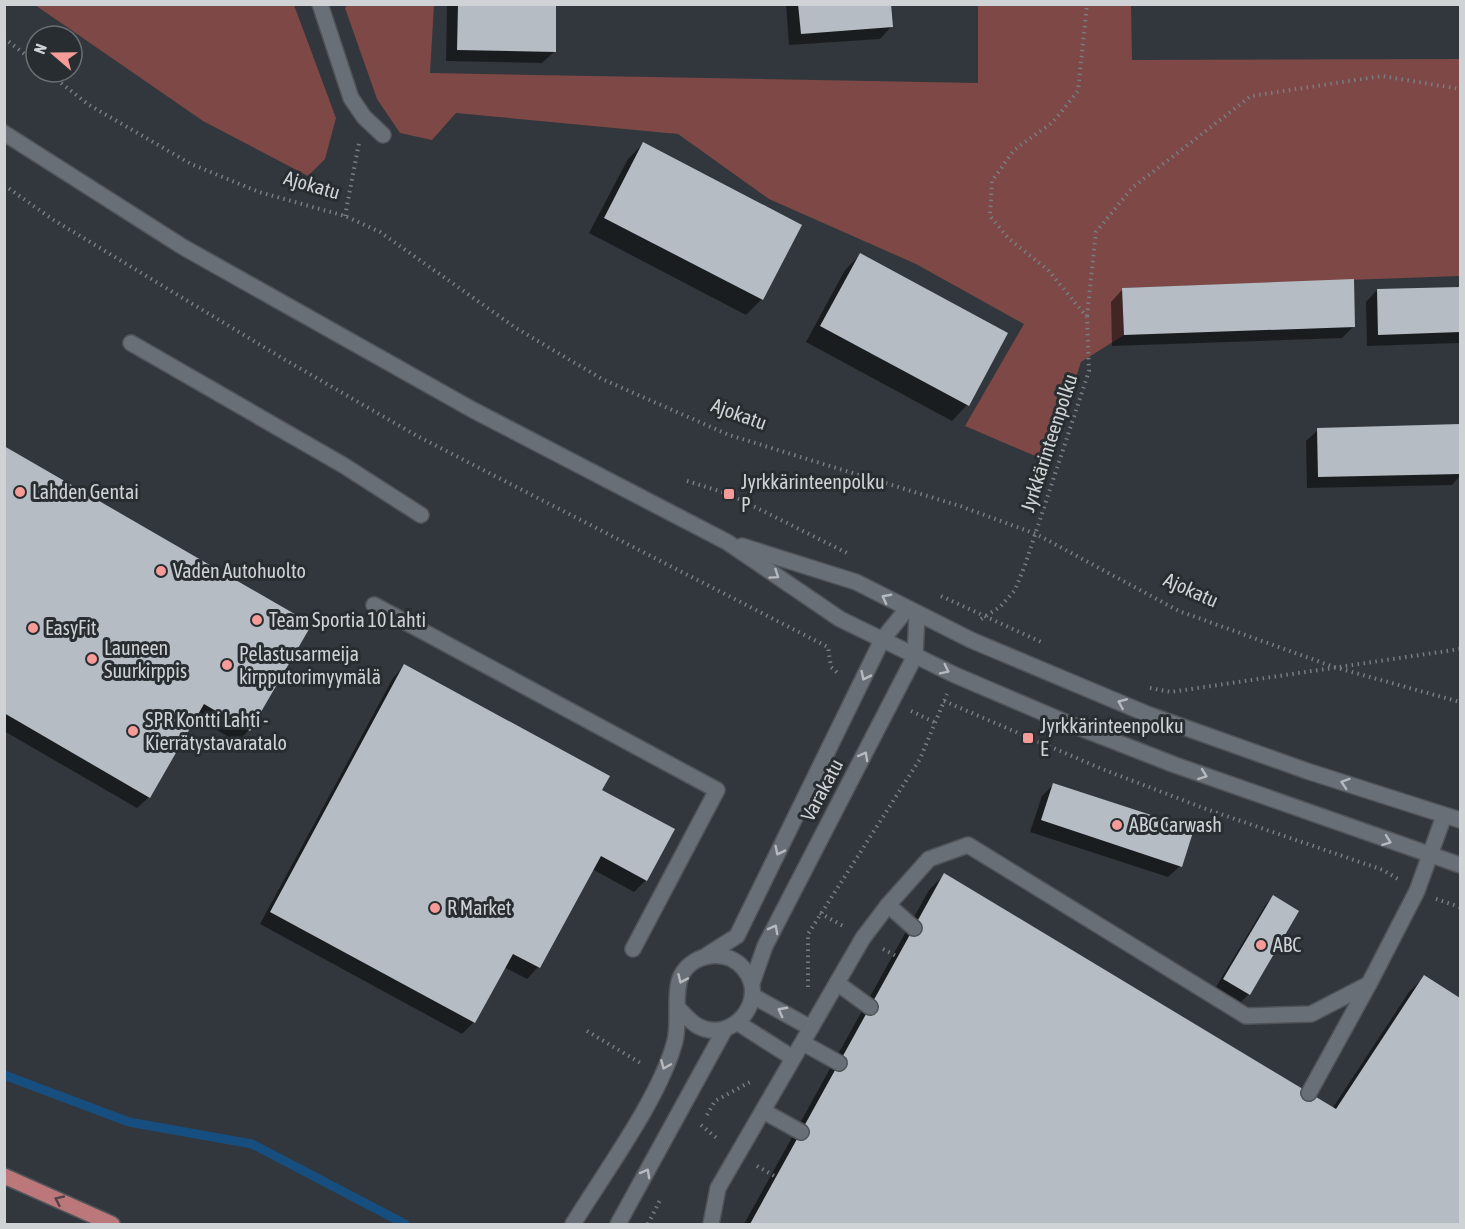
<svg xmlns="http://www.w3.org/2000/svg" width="1465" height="1229" font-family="'Asap Condensed',sans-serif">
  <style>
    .green { fill: #7d4846 }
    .shadow { fill: #0007 }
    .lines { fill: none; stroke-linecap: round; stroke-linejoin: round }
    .stream { stroke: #164f7f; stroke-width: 9 }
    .building { fill: #b5bcc3 }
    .lane-casing { stroke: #505459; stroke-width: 18 }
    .street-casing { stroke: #505459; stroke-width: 18 }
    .secondary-casing { stroke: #505459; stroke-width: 18 }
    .primary-casing { stroke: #505459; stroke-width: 18 }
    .path { stroke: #787d81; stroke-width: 4; stroke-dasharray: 1.5 4.5; stroke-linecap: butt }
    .lane { stroke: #696f76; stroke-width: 15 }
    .street { stroke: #696f76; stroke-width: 15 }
    .secondary { stroke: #696f76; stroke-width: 15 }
    .primary { stroke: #bb777a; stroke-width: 15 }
    .oneway { stroke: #b6babe }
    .oneway2 { stroke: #544348 }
    .poi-dot { fill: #f59b98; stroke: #282d32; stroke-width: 2 }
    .labels { text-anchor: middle; stroke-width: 6; stroke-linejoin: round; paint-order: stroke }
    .street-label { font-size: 20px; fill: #cfd3d6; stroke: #282d32 }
    .poi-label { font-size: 20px; fill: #cfd3d6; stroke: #282d32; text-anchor: start }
  </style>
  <rect width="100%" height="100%" fill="#32373d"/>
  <g class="green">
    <polygon points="348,4 434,5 430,73 978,83 978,4 1131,5 1132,60 1460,59 1460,276 1122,288 1124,335 1081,362 1049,462 965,426 1024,324 916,264 769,199 678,134 456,113 432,140 400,133 377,99 345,8"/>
    <polygon points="35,5 294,5 336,118 325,159 308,176 203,121"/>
  </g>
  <g class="shadow">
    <polygon points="447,4 555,4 554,52 542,63 446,61"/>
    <polygon points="786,4 890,4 891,27 880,39 789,45"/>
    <polygon points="643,144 762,299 746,315 589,233 628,159"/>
    <polygon points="860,255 1006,333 967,405 952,421 806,342 845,270"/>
    <polygon points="1460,288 1460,343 1367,346 1366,302 1377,290"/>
    <polygon points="1122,290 1354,326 1342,338 1112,346 1111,302"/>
    <polygon points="1460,426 1460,476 1452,485 1307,488 1306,441 1318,430"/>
    <polygon points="4,448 249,730 237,742 195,717 149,797 137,808 4,731"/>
    <polygon points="404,666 600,790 646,880 634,892 592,869 538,967 527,979 504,967 474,1022 462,1034 260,924 393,678"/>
    <polygon points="1054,784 1180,866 1168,877 1030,832 1042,796"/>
    <polygon points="944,875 1332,1109 1409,992 1424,977 1460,1000 1460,1224 744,1224 929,890"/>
    <polygon points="1273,897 1249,994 1241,1002 1216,987 1266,904"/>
  </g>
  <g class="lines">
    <polyline class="stream" points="4,1075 129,1122 252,1144 405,1224"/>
  </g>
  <g class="building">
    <polygon points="458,4 556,4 556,52 457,50"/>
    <polygon points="798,4 891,4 893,27 801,34"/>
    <polygon points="643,142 802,225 763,300 604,218"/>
    <polygon points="860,253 1008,333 969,406 820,326"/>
    <polygon points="1354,279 1355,327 1124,335 1122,288"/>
    <polygon points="1460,287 1460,332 1378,335 1377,289"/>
    <polygon points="1460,424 1460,474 1318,477 1317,428"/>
    <polygon points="4,446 312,624 250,731 204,704 150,798 4,713"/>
    <polygon points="404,664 610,776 602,790 675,829 647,881 601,856 540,968 513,954 475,1023 270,912"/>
    <polygon points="1053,783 1194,829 1182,867 1041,820"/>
    <polygon points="944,873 1336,1109 1424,975 1460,998 1460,1224 750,1224"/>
    <polygon points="1273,895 1299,911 1250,995 1223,979"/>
  </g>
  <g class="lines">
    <g class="lane-casing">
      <g id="lane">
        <polyline points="131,343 343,465 421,515"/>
        <polyline points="374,605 717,790 633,949"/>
        <polyline points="888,905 914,928"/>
        <polyline points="837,983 870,1007"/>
        <polyline points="1369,984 1417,891 1444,816"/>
        <polyline points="753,996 811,1028"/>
        <polyline points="738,1023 793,1058"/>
        <polyline points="803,1043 839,1063"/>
        <polyline points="763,1111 801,1132"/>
        <polyline points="711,1224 718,1188 863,938 888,905 929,859 968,845 1246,1016 1311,1014 1369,984 1309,1093"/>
      </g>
    </g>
    <g class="street-casing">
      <polyline id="street" points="320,4 351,98 364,117 383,135"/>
    </g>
    <g class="secondary-casing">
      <g id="secondary">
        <polyline points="4,133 183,247 473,410 727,542 840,619 955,675 1065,722 1175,765 1460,865"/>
        <polyline points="742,546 856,582 971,640 1147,714 1307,771 1460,820"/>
        <polyline points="707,955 737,936 882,640 907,609"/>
        <polyline points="752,983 765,946 915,656 917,615"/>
        <path d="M573 1224C604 1173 660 1098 675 1041 680 1022 673 990 682 974 695 952 728 949 744 969 770 1000 731 1046 696 1025 690 1021 684 1014 679 1009"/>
        <polyline points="618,1224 725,1029"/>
      </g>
    </g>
    <g class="primary-casing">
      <polyline id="primary" points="4,1176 112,1224"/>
    </g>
    <g class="path">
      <polyline points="4,38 36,63"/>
      <polyline points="47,72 89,105 191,164 259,192 345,216 380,232 516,328 602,379 729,435 960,506 1036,534 1179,611 1334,667 1460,702"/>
      <polyline points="4,185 52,219 282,358 419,437 828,647 831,667 840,675"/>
      <polyline points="345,216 359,143"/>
      <polyline points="1087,316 1096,232 1132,188 1251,96 1382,76 1460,89"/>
      <polyline points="687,481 729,494 849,554"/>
      <polyline points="941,596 1041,642"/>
      <polyline points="981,619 1000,607 1015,590 1025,565 1089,371 1087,317 1048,270 1008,238 990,216 992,181 1014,150 1053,122 1078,91 1087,4"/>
      <polyline points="1150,688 1171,692 1460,649"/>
      <polyline points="944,701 1102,769 1206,809 1383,870 1398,879"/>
      <polyline points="911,711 934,722"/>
      <polyline points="1436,899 1460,907"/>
      <polyline points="820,913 843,926"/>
      <polyline points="883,949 898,957"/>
      <polyline points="808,987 808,934 920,759 947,694"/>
      <polyline points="587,1031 642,1064"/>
      <polyline points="707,1115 715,1101 750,1082"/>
      <polyline points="701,1125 719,1140"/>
      <polyline points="757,1166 776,1177"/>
      <polyline points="648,1224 660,1200"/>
    </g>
    <use href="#lane" class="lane"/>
    <use href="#street" class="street"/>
    <use href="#secondary" class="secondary"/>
    <use href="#primary" class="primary"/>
  </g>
  <defs><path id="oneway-chevron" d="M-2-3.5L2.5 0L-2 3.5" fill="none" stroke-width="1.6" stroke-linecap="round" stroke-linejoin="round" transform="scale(1.5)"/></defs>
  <g class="oneway">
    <use href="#oneway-chevron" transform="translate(775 575) rotate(34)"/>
    <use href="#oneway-chevron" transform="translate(886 598) rotate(-152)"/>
    <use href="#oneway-chevron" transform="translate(945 670) rotate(26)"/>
    <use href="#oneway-chevron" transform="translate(865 676) rotate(116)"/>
    <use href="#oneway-chevron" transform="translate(1122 703) rotate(-157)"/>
    <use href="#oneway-chevron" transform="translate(864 756) rotate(-61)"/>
    <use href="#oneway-chevron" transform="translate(1203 775) rotate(20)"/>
    <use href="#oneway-chevron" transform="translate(1345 783) rotate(-162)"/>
    <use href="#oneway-chevron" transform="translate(1387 841) rotate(20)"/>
    <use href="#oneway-chevron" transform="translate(779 851) rotate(116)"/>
    <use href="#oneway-chevron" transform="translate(774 929) rotate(-62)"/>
    <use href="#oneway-chevron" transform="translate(682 979) rotate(114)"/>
    <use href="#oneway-chevron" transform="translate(782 1011) rotate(-152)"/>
    <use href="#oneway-chevron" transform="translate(665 1065) rotate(113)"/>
    <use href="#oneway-chevron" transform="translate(646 1173) rotate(-61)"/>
  </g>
  <use class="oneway2" href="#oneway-chevron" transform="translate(59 1200) rotate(-155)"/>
  <g class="poi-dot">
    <circle cx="20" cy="492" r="6"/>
    <rect x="723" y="488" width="12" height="12" rx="3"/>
    <circle cx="161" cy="571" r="6"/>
    <circle cx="257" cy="620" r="6"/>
    <circle cx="33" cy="628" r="6"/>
    <circle cx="92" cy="659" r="6"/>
    <circle cx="227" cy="665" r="6"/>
    <circle cx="133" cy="731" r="6"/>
    <rect x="1022" y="732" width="12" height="12" rx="3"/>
    <circle cx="1117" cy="825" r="6"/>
    <circle cx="435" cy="908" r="6"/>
    <circle cx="1261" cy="945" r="6"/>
  </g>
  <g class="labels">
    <g class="street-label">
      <text transform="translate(312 185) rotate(16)" y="7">Ajokatu</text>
      <text transform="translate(739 414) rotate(20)" y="7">Ajokatu</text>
      <text transform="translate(1049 443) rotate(-72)" y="7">Jyrkkärinteenpolku</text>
      <text transform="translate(1191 590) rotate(24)" y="7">Ajokatu</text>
      <text transform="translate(822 790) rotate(-62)" y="7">Varakatu</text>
    </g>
    <g class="poi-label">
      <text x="741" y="489">Jyrkkärinteenpolku<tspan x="741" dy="23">P</tspan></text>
      <text x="32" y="499">Lahden Gentai</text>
      <text x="173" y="578">Vaden Autohuolto</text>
      <text x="269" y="627">Team Sportia 10 Lahti</text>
      <text x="45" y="635">EasyFit</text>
      <text x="104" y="655">Launeen<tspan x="104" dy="23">Suurkirppis</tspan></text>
      <text x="239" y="661">Pelastusarmeija<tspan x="239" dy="23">kirpputorimyymälä</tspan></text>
      <text x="145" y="727">SPR Kontti Lahti -<tspan x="145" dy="23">Kierrätystavaratalo</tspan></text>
      <text x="1040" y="733">Jyrkkärinteenpolku<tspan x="1040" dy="23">E</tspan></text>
      <text x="1129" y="832">ABC Carwash</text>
      <text x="447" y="915">R Market</text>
      <text x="1273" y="952">ABC</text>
    </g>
  </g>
  <rect width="1465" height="1229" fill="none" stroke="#cfd3d6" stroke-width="12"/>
  <g transform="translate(54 54) rotate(290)"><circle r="28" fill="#282d32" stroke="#6b6f74" stroke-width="1.5"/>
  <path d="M0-4.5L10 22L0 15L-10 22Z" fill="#f59b98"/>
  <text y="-9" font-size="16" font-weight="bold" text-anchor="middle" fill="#cfd3d6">N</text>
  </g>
</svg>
